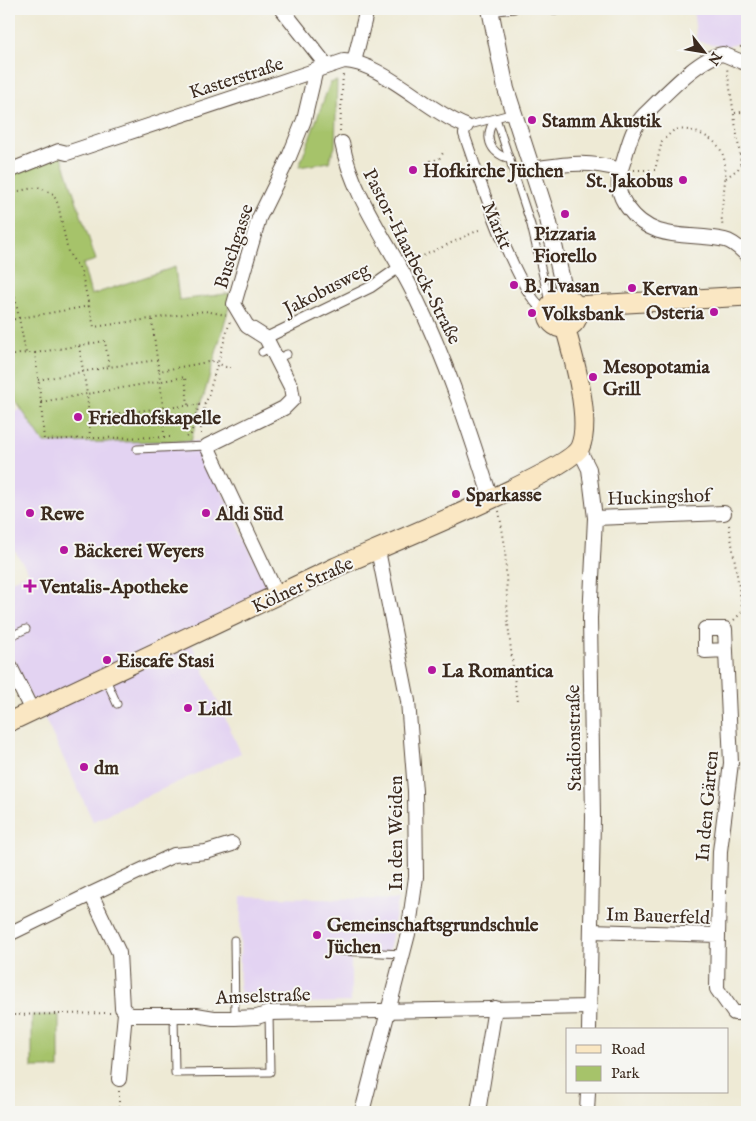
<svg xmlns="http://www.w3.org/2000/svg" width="756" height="1121" font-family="'IM FELL English',serif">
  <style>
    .built { fill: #e3d3f2 }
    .green { fill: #a6c36a; stroke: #707644 }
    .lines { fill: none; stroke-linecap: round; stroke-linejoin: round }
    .service-casing { stroke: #564739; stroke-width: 9 }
    .pedestrian-casing { stroke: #564739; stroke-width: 12 }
    .minor-casing { stroke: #564739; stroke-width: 16 }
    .tertiary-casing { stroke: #564739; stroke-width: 18 }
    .secondary-casing { stroke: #564739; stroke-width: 21 }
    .path { stroke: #564739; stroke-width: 2; stroke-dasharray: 1 4; stroke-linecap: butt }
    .service { stroke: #fff; stroke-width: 7 }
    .pedestrian { stroke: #fff; stroke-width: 10 }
    .minor { stroke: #fff; stroke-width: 14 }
    .tertiary { stroke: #fff; stroke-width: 16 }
    .secondary { stroke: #fae7c3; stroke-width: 19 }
    .poi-dot { fill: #b5179e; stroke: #f6f6f2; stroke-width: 2 }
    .labels { text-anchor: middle; stroke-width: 4; stroke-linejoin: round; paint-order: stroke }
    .street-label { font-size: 19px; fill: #3b2a1e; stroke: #f6f6f2 }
    .poi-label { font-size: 19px; font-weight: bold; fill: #3b2a1e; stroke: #f6f6f2; text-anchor: start }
  </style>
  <rect width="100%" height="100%" fill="#f6f6f2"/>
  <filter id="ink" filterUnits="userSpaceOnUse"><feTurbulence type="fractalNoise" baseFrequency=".02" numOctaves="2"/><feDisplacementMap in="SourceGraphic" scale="10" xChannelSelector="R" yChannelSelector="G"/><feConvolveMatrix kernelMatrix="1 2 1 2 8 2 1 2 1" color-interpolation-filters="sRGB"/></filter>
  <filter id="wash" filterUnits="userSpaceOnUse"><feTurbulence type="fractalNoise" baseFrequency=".0096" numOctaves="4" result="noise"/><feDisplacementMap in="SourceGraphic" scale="20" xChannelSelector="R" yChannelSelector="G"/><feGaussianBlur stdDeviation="1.12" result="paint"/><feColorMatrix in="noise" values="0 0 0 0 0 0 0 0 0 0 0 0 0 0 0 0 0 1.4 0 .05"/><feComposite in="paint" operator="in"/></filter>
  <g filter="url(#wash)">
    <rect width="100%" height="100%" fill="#eeead5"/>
    <g class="built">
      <polygon points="693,9 747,9 747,35 742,35 742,42 724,47 697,41"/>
      <polygon points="20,409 45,443 198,441 271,594 187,634 241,753 93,821 45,719 31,698 9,649 9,582 29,573 9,542 9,416"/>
      <polygon points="241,896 398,900 388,958 351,958 351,1002 239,1004"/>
    </g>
    <g class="green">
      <polygon points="337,81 335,147 329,162 299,167 330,83"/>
      <polygon points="61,154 96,260 83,264 91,295 175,267 179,300 233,293 191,441 44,443 9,391 9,173"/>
      <circle cx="563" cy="312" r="8"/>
      <rect x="32" y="1015" width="27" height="53"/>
    </g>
  </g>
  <g filter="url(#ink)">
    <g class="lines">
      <g class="service-casing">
        <g id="service">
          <polyline points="539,9 556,10"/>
          <polyline points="490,12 514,9"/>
          <polyline points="496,118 531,225 550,306"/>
          <path d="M496 118C483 135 488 153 510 159"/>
          <polyline points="466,126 514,113"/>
          <polyline points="262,352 271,347"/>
          <polyline points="277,359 287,354"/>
          <polyline points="137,449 207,446"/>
          <polyline points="9,637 26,629"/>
          <polyline points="105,677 117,704"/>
          <polyline points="234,940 235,1018"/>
          <polyline points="339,951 403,954"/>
          <polyline points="174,1015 175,1073 270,1072 269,1013"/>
        </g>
      </g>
      <g class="pedestrian-casing">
        <g id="pedestrian">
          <path d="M466 126 464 134C476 168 518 302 549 313"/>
          <polyline points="266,338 371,287 401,266"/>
        </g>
      </g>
      <g class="minor-casing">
        <g id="minor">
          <polyline points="282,9 327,66"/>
          <path d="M747 61 742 62 723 54C699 57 663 97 645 114 631 128 628 148 622 166 617 182 617 194 628 208 653 243 689 232 725 240 734 242 741 250 747 255"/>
          <polyline points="354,62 367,9"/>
          <path d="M342 143C353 198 391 246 415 296 447 362 469 429 491 499"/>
          <path d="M532 169C567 164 587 160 621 170"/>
          <path d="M9 171 59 151 67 153 344 61C379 61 430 113 466 126"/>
          <polyline points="579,449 589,469 595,518 590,618 593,818 589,1030"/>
          <polyline points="595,518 724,513"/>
          <polyline points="277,595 207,446 284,408 293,399 291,387 266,338 247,326 234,304 259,218 289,157 304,120 316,69"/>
          <polyline points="9,664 32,711"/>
          <polyline points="91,894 174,855 206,852 232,844"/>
          <polyline points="591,931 718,935 717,989 734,1013 747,1013"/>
          <polyline points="9,934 91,894 119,953 122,1008 130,1015 196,1015 214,1018 235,1018 257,1017 269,1013 590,1007"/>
          <polyline points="718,935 720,851 731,763 725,629 705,629 705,651 726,650"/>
          <polyline points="119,1079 125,1013"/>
          <polyline points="362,1112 408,934 416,877 415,791 408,701 378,550"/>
          <polyline points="478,1112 495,1008"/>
          <polyline points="587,1112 588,1092"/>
        </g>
      </g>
      <g class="tertiary-casing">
        <polyline id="tertiary" points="490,9 506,89 548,219 566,298"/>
      </g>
      <g class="secondary-casing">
        <g id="secondary">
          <circle cx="563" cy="313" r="15"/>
          <polyline points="576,306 747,296"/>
          <path d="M9 722 336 567C372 551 569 471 580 447 592 420 573 355 565 327"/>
        </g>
      </g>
      <g class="path">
        <polyline points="740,47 747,46"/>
        <polyline points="735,113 747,111"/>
        <polyline points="340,131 343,73"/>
        <polyline points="430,161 439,159 445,150"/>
        <path d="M634 170H655L662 141 674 130C685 128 695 131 705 136 742 154 716 197 723 228"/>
        <polyline points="726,178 738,169 741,162 727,68"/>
        <polyline points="9,193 38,187 53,194 58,204 68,252 81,271 94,327 205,311 226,315"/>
        <polyline points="410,262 479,230"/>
        <polyline points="742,267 743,282"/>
        <polyline points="9,268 26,353 35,353 41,402 87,394 89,417 163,408 159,371 213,361 226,367 231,367"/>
        <polyline points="9,320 90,306"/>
        <polyline points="152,320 157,359"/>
        <polyline points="79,346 87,394 185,377 188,405"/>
        <polyline points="35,353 105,341 109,367 157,360 159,371"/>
        <polyline points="9,356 26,353"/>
        <polyline points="38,380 109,367"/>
        <polyline points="41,403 44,440 90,438"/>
        <polyline points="89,417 90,438 173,437"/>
        <polyline points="201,434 201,420 230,321"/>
        <polyline points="164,437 163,408 206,404"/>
        <polyline points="186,437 191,434 199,404"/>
        <polyline points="499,511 505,546 508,624 517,702"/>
        <polyline points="729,525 742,606 747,606"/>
        <polyline points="734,620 747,607"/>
        <polyline points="9,1015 110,1013"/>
        <polyline points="119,1091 119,1112"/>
      </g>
      <use href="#service" class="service"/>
      <use href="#pedestrian" class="pedestrian"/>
      <use href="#minor" class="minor"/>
      <use href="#tertiary" class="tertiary"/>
      <use href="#secondary" class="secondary"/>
    </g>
  </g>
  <g class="poi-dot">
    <circle cx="532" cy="120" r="5"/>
    <circle cx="413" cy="170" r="5"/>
    <circle cx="683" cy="180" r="5"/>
    <circle cx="565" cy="214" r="5"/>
    <circle cx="514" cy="285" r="5"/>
    <circle cx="632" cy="288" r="5"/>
    <circle cx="714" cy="312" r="5"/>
    <circle cx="532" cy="313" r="5"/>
    <circle cx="593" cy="377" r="5"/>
    <circle cx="78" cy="417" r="5"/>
    <circle cx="456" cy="494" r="5"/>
    <circle cx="30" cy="513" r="5"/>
    <circle cx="206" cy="513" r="5"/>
    <circle cx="64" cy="550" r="5"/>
    <path d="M27.5 578.5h5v5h5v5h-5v5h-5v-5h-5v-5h5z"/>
    <circle cx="107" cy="660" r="5"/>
    <circle cx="432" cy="670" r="5"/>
    <circle cx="188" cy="708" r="5"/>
    <circle cx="84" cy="767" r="5"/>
    <circle cx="317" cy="935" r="5"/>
  </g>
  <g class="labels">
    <g class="street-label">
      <text transform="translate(236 77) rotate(-18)" y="7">Kasterstraße</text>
      <text transform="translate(498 225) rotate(67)" y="7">Markt</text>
      <text transform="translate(233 246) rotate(-72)" y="7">Buschgasse</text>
      <text transform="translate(413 256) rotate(63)" y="7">Pastor-Haarbeck-Straße</text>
      <text transform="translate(326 288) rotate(-27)" y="7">Jakobusweg</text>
      <text transform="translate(659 496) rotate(-2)" y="7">Huckingshof</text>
      <text transform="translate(302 584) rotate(-25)" y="7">Kölner Straße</text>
      <text transform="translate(573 738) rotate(-91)" y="7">Stadionstraße</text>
      <text transform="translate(706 806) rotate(-85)" y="7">In den Gärten</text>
      <text transform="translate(395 833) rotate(-90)" y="7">In den Weiden</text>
      <text transform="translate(658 915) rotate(2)" y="7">Im Bauerfeld</text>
      <text transform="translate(263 995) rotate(-2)" y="7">Amselstraße</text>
    </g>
    <g class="poi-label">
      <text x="542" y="127">Stamm Akustik</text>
      <text x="423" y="177">Hofkirche Jüchen</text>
      <text x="673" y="187" text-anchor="end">St. Jakobus</text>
      <text x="565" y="240" text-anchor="middle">Pizzaria<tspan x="565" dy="22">Fiorello</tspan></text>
      <text x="524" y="292">B. Tvasan</text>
      <text x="642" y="295">Kervan</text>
      <text x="704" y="319" text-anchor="end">Osteria</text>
      <text x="542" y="320">Volksbank</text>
      <text x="603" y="373">Mesopotamia<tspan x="603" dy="22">Grill</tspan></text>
      <text x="88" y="424">Friedhofskapelle</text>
      <text x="466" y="501">Sparkasse</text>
      <text x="40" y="520">Rewe</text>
      <text x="216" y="520">Aldi Süd</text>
      <text x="74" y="557">Bäckerei Weyers</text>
      <text x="40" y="593">Ventalis-Apotheke</text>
      <text x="117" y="667">Eiscafe Stasi</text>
      <text x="442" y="677">La Romantica</text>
      <text x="198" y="715">Lidl</text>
      <text x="94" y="774">dm</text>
      <text x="327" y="931">Gemeinschaftsgrundschule<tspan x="327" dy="22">Jüchen</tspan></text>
    </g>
  </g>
  <rect width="756" height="1121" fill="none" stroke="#f6f6f2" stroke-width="30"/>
  <rect x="566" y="1028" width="162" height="65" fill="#f6f6f2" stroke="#aba49d"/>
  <rect x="576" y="1045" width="25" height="8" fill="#fae7c3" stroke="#aba49d"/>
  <text x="611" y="1054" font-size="15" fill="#3b2a1e">Road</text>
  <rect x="576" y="1066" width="25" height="15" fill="#a6c36a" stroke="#aba49d"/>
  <text x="611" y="1078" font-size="15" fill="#3b2a1e">Park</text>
  <g transform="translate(704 52) rotate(121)" stroke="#f6f6f2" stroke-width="4" paint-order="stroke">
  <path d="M0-4L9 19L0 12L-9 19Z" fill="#3b2a1e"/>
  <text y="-8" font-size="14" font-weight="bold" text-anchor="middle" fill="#3b2a1e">N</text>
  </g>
</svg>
